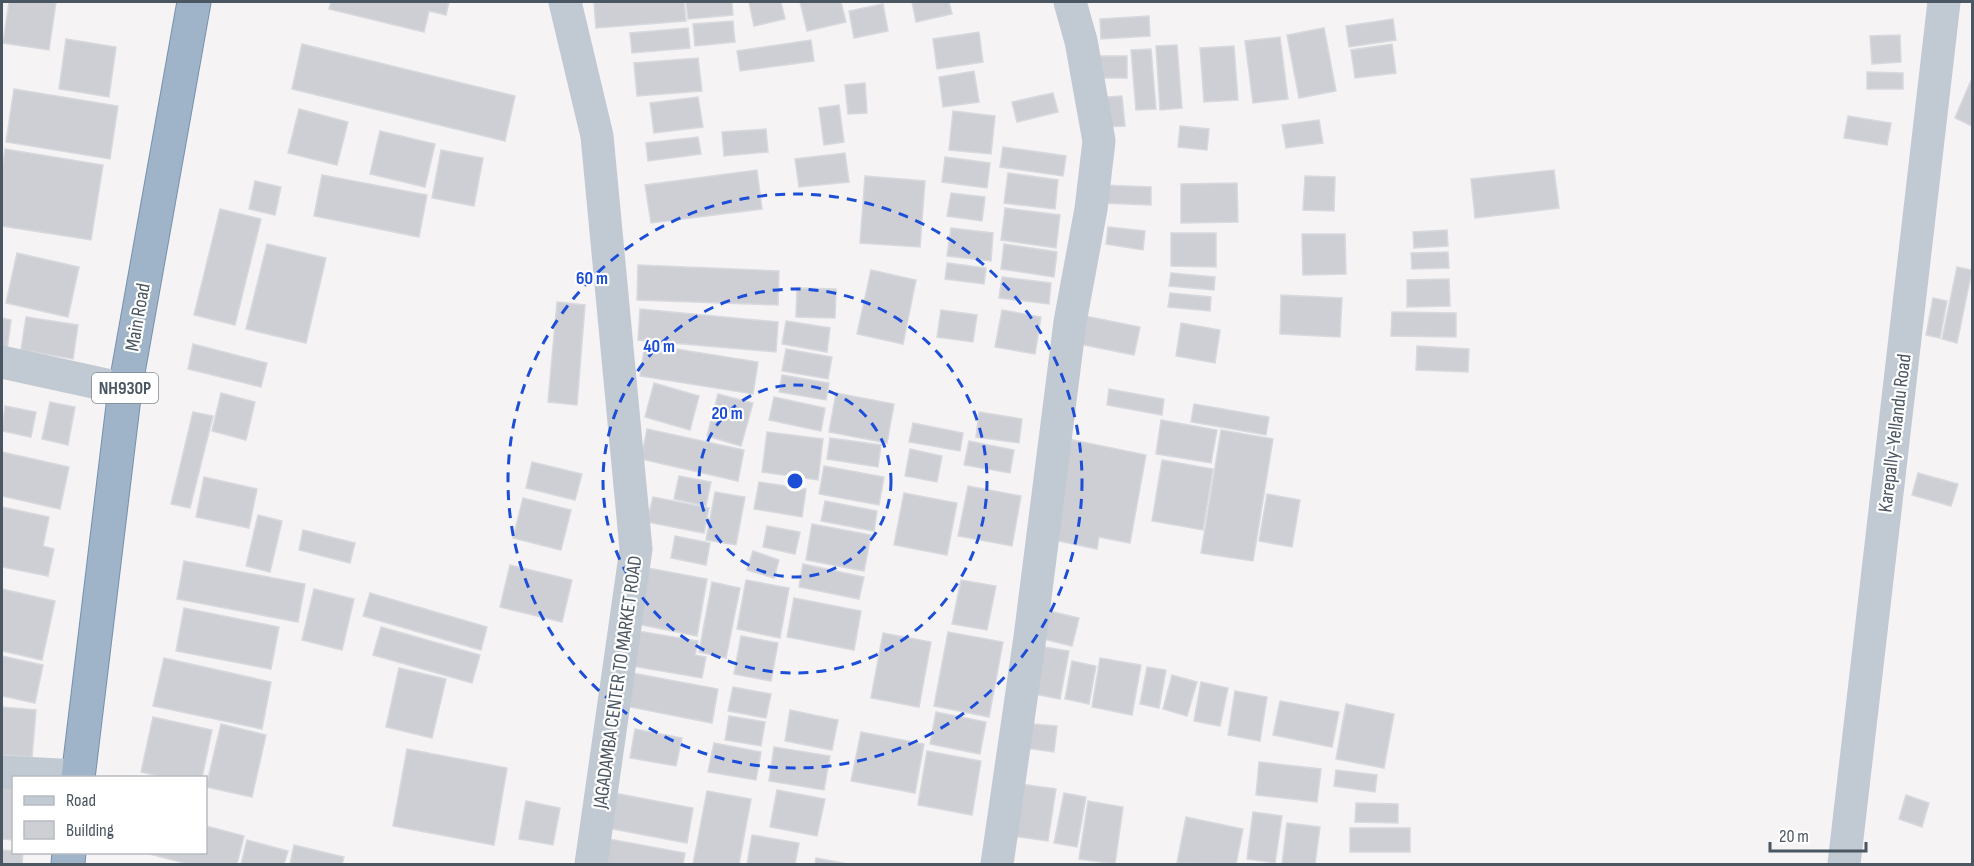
<svg xmlns="http://www.w3.org/2000/svg" width="1974" height="866" font-family="'Sofia Sans Condensed',sans-serif">
  <style>
    .building { fill: #cdcfd5; stroke: #d7d9de; stroke-width: 1.5 }
    .lines { fill: none; stroke-linecap: round; stroke-linejoin: round }
    .trunk-casing { stroke: #7690ad; stroke-width: 35 }
    .minor { stroke: #c1cad2; stroke-width: 33 }
    .tertiary { stroke: #c1cad2; stroke-width: 33 }
    .trunk { stroke: #9fb4c9; stroke-width: 33 }
    .ring { fill: none; stroke: #1d4ed8; stroke-width: 3; stroke-dasharray: 10 8 }
    .labels { text-anchor: middle; stroke-width: 4.5; stroke-linejoin: round; paint-order: stroke }
    .shield { fill: #fff; stroke: #808990; stroke-width: 1.5 }
    .shield-label { font-size: 18px; font-weight: bold; fill: #4a5661 }
    .street-label { font-size: 20px; fill: #4a5661; stroke: #fff }
    .centre { fill: #1d4ed8; stroke: #fff; stroke-width: 3 }
    .ring-label { font-size: 18px; text-anchor: middle; font-weight: bold; fill: #1d4ed8; stroke: #fff; stroke-width: 4.5; stroke-linejoin: round; paint-order: stroke }
  </style>
  <rect width="100%" height="100%" fill="#f5f3f3"/>
  <g class="building">
    <polygon points="9,2 56,2 49,50 3,43"/>
    <polygon points="331,2 449,2 446,15 429,11 424,32 329,9"/>
    <polygon points="611,2 684,2 686,21 596,28 594,3"/>
    <polygon points="686,2 732,2 733,15 688,19"/>
    <polygon points="749,2 781,2 785,19 754,26"/>
    <polygon points="800,2 841,2 846,22 807,31"/>
    <polygon points="912,2 949,2 952,14 916,22"/>
    <polygon points="883,4 888,31 854,38 849,11"/>
    <polygon points="1149,16 1150,36 1101,39 1100,19"/>
    <polygon points="1393,19 1396,40 1349,47 1346,26"/>
    <polygon points="733,21 735,42 695,46 693,24"/>
    <polygon points="688,28 690,48 632,53 630,33"/>
    <polygon points="1324,28 1336,91 1299,98 1287,35"/>
    <polygon points="979,32 983,62 937,69 933,39"/>
    <polygon points="1900,35 1901,62 1872,64 1870,36"/>
    <polygon points="1280,37 1288,99 1253,103 1245,41"/>
    <polygon points="66,39 116,47 109,97 59,89"/>
    <polygon points="811,40 814,61 740,71 737,51"/>
    <polygon points="302,44 515,96 505,141 292,89"/>
    <polygon points="1392,44 1396,73 1355,78 1351,50"/>
    <polygon points="1177,45 1182,108 1160,110 1156,46"/>
    <polygon points="1234,46 1238,100 1204,102 1200,48"/>
    <polygon points="1151,49 1156,109 1136,110 1131,50"/>
    <polygon points="1088,56 1127,56 1127,78 1090,78"/>
    <polygon points="698,58 702,91 637,96 634,63"/>
    <polygon points="974,71 979,102 943,107 939,77"/>
    <polygon points="1867,72 1903,73 1903,89 1867,89"/>
    <polygon points="1972,78 1972,126 1955,118"/>
    <polygon points="865,83 867,113 848,114 845,85"/>
    <polygon points="14,89 118,106 110,159 6,142"/>
    <polygon points="1053,93 1058,112 1017,122 1012,102"/>
    <polygon points="1122,96 1125,126 1098,127 1093,98"/>
    <polygon points="698,97 703,127 654,133 650,103"/>
    <polygon points="839,105 844,142 824,145 819,108"/>
    <polygon points="299,109 348,122 337,165 288,153"/>
    <polygon points="953,111 995,116 991,154 949,150"/>
    <polygon points="1848,116 1891,123 1887,145 1844,138"/>
    <polygon points="1319,120 1323,143 1286,148 1282,125"/>
    <polygon points="1180,126 1209,129 1207,150 1178,147"/>
    <polygon points="766,129 768,152 724,156 722,132"/>
    <polygon points="380,131 435,144 425,187 370,174"/>
    <polygon points="698,137 701,154 648,161 646,143"/>
    <polygon points="1003,147 1066,156 1063,176 1000,167"/>
    <polygon points="5,149 103,165 91,240 2,226 2,171"/>
    <polygon points="441,150 483,158 474,206 432,198"/>
    <polygon points="845,153 849,182 799,187 795,159"/>
    <polygon points="945,157 990,163 987,188 942,182"/>
    <polygon points="757,170 762,209 651,223 645,185"/>
    <polygon points="1554,170 1559,208 1475,218 1471,179"/>
    <polygon points="1008,173 1058,180 1055,209 1004,203"/>
    <polygon points="322,175 427,195 419,237 314,216"/>
    <polygon points="865,176 925,181 920,247 860,243"/>
    <polygon points="1305,176 1335,177 1334,211 1303,210"/>
    <polygon points="255,181 281,187 275,215 249,209"/>
    <polygon points="1237,183 1238,222 1181,223 1181,184"/>
    <polygon points="1101,185 1151,187 1151,205 1100,203"/>
    <polygon points="951,193 985,197 982,221 947,216"/>
    <polygon points="1005,208 1060,215 1056,248 1001,240"/>
    <polygon points="220,209 261,219 235,325 194,315"/>
    <polygon points="1108,227 1145,231 1143,250 1106,244"/>
    <polygon points="951,228 993,233 991,261 947,256"/>
    <polygon points="1447,230 1448,246 1414,248 1413,232"/>
    <polygon points="1171,233 1216,233 1216,267 1171,266"/>
    <polygon points="1302,234 1345,234 1346,274 1303,275"/>
    <polygon points="267,244 326,258 306,343 246,329"/>
    <polygon points="1004,244 1057,252 1054,277 1001,269"/>
    <polygon points="1448,252 1449,268 1412,269 1411,253"/>
    <polygon points="17,253 79,267 68,317 6,303"/>
    <polygon points="947,263 986,268 984,284 945,279"/>
    <polygon points="638,265 779,271 778,305 637,300"/>
    <polygon points="1957,267 1972,270 1957,343 1942,339"/>
    <polygon points="871,270 916,280 903,344 857,334"/>
    <polygon points="1171,273 1215,277 1214,290 1169,286"/>
    <polygon points="1002,277 1051,283 1049,304 999,298"/>
    <polygon points="1449,279 1450,306 1407,307 1407,280"/>
    <polygon points="797,288 836,289 835,318 796,317"/>
    <polygon points="1170,293 1211,297 1210,311 1168,307"/>
    <polygon points="1281,295 1342,298 1340,337 1280,334"/>
    <polygon points="1933,298 1947,301 1940,338 1926,335"/>
    <polygon points="557,302 585,305 577,405 548,402"/>
    <polygon points="640,309 778,322 776,352 638,340"/>
    <polygon points="941,310 977,315 973,342 937,337"/>
    <polygon points="1002,310 1041,317 1035,354 995,347"/>
    <polygon points="1392,312 1456,313 1456,337 1391,336"/>
    <polygon points="1080,315 1140,327 1134,355 1074,343"/>
    <polygon points="26,317 78,325 73,359 21,350"/>
    <polygon points="2,318 11,320 6,358 2,357"/>
    <polygon points="786,321 830,328 827,352 782,344"/>
    <polygon points="1181,323 1220,330 1215,363 1176,356"/>
    <polygon points="193,344 267,363 261,387 188,369"/>
    <polygon points="645,344 758,362 753,394 640,376"/>
    <polygon points="1417,346 1469,349 1468,372 1416,370"/>
    <polygon points="786,349 832,357 828,379 782,371"/>
    <polygon points="782,375 829,383 826,400 779,392"/>
    <polygon points="654,383 699,396 690,430 645,417"/>
    <polygon points="1109,389 1164,399 1162,415 1107,405"/>
    <polygon points="221,393 255,402 246,440 212,431"/>
    <polygon points="836,393 894,404 887,443 829,432"/>
    <polygon points="718,394 753,403 741,446 707,436"/>
    <polygon points="774,397 825,408 821,431 769,420"/>
    <polygon points="50,402 75,407 68,445 42,439"/>
    <polygon points="1194,404 1269,417 1266,435 1191,422"/>
    <polygon points="5,406 36,412 31,437 2,431"/>
    <polygon points="193,412 213,416 190,508 171,504"/>
    <polygon points="979,412 1022,419 1019,443 976,437"/>
    <polygon points="1161,420 1217,430 1211,463 1156,454"/>
    <polygon points="913,423 963,433 960,451 909,442"/>
    <polygon points="647,429 744,450 738,481 641,459"/>
    <polygon points="1221,430 1273,439 1253,561 1201,553"/>
    <polygon points="767,432 823,439 818,480 762,472"/>
    <polygon points="830,438 881,445 878,467 827,459"/>
    <polygon points="1068,439 1146,455 1130,543 1099,537 1097,549 1049,539"/>
    <polygon points="969,441 1014,450 1010,473 964,465"/>
    <polygon points="910,449 942,456 937,482 905,476"/>
    <polygon points="2,452 69,467 60,509 2,496"/>
    <polygon points="1162,460 1213,469 1203,530 1152,521"/>
    <polygon points="532,462 582,474 575,500 526,488"/>
    <polygon points="824,466 884,477 879,505 819,494"/>
    <polygon points="1918,473 1958,484 1951,506 1912,495"/>
    <polygon points="679,476 711,482 706,506 674,499"/>
    <polygon points="204,477 257,489 249,528 196,517"/>
    <polygon points="759,482 806,489 802,517 754,509"/>
    <polygon points="968,486 1021,496 1012,546 958,536"/>
    <polygon points="715,492 745,497 736,545 706,540"/>
    <polygon points="904,493 957,503 947,555 894,545"/>
    <polygon points="1267,494 1300,500 1292,547 1259,541"/>
    <polygon points="653,497 709,508 704,533 647,522"/>
    <polygon points="523,498 571,510 561,550 513,538"/>
    <polygon points="825,501 877,511 874,531 821,521"/>
    <polygon points="2,507 49,517 43,546 54,549 48,576 2,567"/>
    <polygon points="258,515 282,521 270,572 246,566"/>
    <polygon points="812,524 871,535 864,571 806,560"/>
    <polygon points="767,526 800,532 795,554 763,547"/>
    <polygon points="303,530 355,543 350,563 299,550"/>
    <polygon points="675,536 710,543 706,565 671,558"/>
    <polygon points="753,551 779,560 774,578 747,570"/>
    <polygon points="184,561 305,584 298,622 177,599"/>
    <polygon points="803,564 864,577 859,599 799,587"/>
    <polygon points="510,565 572,580 562,622 500,607"/>
    <polygon points="637,566 707,579 697,636 627,622"/>
    <polygon points="746,580 789,588 780,638 737,629"/>
    <polygon points="961,580 996,586 987,630 952,624"/>
    <polygon points="712,582 740,588 726,658 699,652"/>
    <polygon points="2,589 55,601 42,660 2,651"/>
    <polygon points="314,589 354,599 342,650 302,640"/>
    <polygon points="370,593 487,627 481,650 363,616"/>
    <polygon points="794,598 861,611 854,650 787,637"/>
    <polygon points="184,608 279,627 271,669 176,651"/>
    <polygon points="1041,609 1079,618 1072,646 1035,637"/>
    <polygon points="381,627 480,655 472,683 373,655"/>
    <polygon points="632,630 698,641 695,655 706,657 702,678 626,665"/>
    <polygon points="948,632 1003,642 989,717 934,706"/>
    <polygon points="883,633 931,642 919,707 871,698"/>
    <polygon points="741,636 778,643 771,681 734,674"/>
    <polygon points="1033,645 1069,651 1060,699 1024,692"/>
    <polygon points="2,656 43,665 35,703 2,696"/>
    <polygon points="164,658 271,682 262,729 153,706"/>
    <polygon points="1100,658 1141,665 1132,715 1092,707"/>
    <polygon points="1072,661 1096,666 1089,704 1065,699"/>
    <polygon points="1147,667 1166,670 1159,708 1140,704"/>
    <polygon points="399,668 446,679 432,738 386,727"/>
    <polygon points="627,672 718,689 712,723 620,705"/>
    <polygon points="1172,675 1197,682 1187,716 1163,709"/>
    <polygon points="1201,682 1228,688 1220,726 1194,721"/>
    <polygon points="733,687 771,694 766,718 728,711"/>
    <polygon points="1235,691 1267,697 1260,741 1228,735"/>
    <polygon points="1280,701 1339,712 1332,747 1273,735"/>
    <polygon points="1346,704 1394,714 1384,768 1336,759"/>
    <polygon points="2,707 36,710 32,757 2,755"/>
    <polygon points="790,710 838,720 832,750 785,741"/>
    <polygon points="936,712 986,722 980,754 930,744"/>
    <polygon points="729,716 765,722 761,746 725,740"/>
    <polygon points="153,717 212,730 202,778 166,778 141,772"/>
    <polygon points="1020,723 1057,726 1054,752 1018,747"/>
    <polygon points="221,724 266,735 252,797 206,787"/>
    <polygon points="635,729 682,738 676,766 630,758"/>
    <polygon points="861,732 924,744 915,793 851,781"/>
    <polygon points="714,743 761,752 756,780 708,772"/>
    <polygon points="774,747 830,756 824,790 769,781"/>
    <polygon points="407,749 507,768 494,845 393,826"/>
    <polygon points="927,751 981,761 972,815 918,805"/>
    <polygon points="1259,762 1321,769 1317,802 1256,795"/>
    <polygon points="1336,770 1377,775 1375,792 1334,786"/>
    <polygon points="2,777 14,778 14,840 2,839"/>
    <polygon points="1020,784 1056,789 1048,841 1013,836"/>
    <polygon points="777,790 825,799 817,836 770,827"/>
    <polygon points="707,791 751,799 739,864 693,864"/>
    <polygon points="609,792 693,808 687,843 602,827"/>
    <polygon points="1064,793 1086,797 1077,847 1054,843"/>
    <polygon points="1906,795 1929,803 1922,827 1899,819"/>
    <polygon points="526,801 560,808 553,845 519,839"/>
    <polygon points="1088,801 1123,807 1115,864 1079,859"/>
    <polygon points="1356,803 1398,804 1398,823 1355,822"/>
    <polygon points="1253,812 1282,816 1275,863 1247,859"/>
    <polygon points="1186,817 1243,829 1236,864 1177,863"/>
    <polygon points="1287,823 1320,827 1315,864 1282,864"/>
    <polygon points="206,826 244,836 237,864 188,864 142,852 206,852"/>
    <rect x="1350" y="828" width="60" height="24"/>
    <polygon points="752,835 799,843 795,864 747,864"/>
    <polygon points="609,839 685,853 683,864 604,864"/>
    <polygon points="247,840 288,851 284,864 241,864"/>
    <polygon points="294,845 344,857 342,864 290,864"/>
    <polygon points="2,850 23,852 22,864 2,864"/>
    <polygon points="816,858 848,864 815,864"/>
  </g>
  <g class="lines">
    <g class="trunk-casing">
      <g id="trunk">
        <polyline points="78,778 125,389 194,2"/>
        <polyline points="68,864 69,852"/>
      </g>
    </g>
    <g class="minor">
      <polyline points="565,2 597,136 636,549 591,864"/>
      <polyline points="2,362 125,389"/>
      <polyline points="2,772 78,776"/>
      <polyline points="997,864 1030,637 1070,322 1091,209 1099,141 1081,41 1070,2"/>
    </g>
    <polyline class="tertiary" points="1844,864 1944,2"/>
    <use href="#trunk" class="trunk"/>
  </g>
  <g class="ring">
    <circle cx="795" cy="481" r="96"/>
    <circle cx="795" cy="481" r="192"/>
    <circle cx="795" cy="481" r="287"/>
  </g>
  <g class="labels">
    <rect class="shield" x="92" y="373" width="66" height="30" rx="4.5"/>
    <g class="shield-label">
      <text x="125" y="394">NH930P</text>
    </g>
    <g class="street-label">
      <text transform="translate(137 317) rotate(-80)" y="7">Main Road</text>
      <text transform="translate(1894 433) rotate(-83)" y="7">Karepally-Yellandu Road</text>
      <text transform="translate(617 682) rotate(-82)" y="7">JAGADAMBA CENTER TO MARKET ROAD</text>
    </g>
  </g>
  <circle cx="795" cy="481" r="9" class="centre"/>
  <g class="ring-label">
    <text x="592" y="284">60 m</text>
    <text x="659" y="352">40 m</text>
    <text x="727" y="419">20 m</text>
  </g>
  <rect width="1974" height="866" fill="none" stroke="#4a5661" stroke-width="6"/>
  <rect x="12" y="776" width="195" height="78" fill="#ffffff" stroke="#b7bbc0" stroke-width="1.5"/>
  <rect x="24" y="796" width="30" height="9" fill="#c1cad2" stroke="#b7bbc0" stroke-width="1.5"/>
  <text x="66" y="806" font-size="18" fill="#4a5661">Road</text>
  <rect x="24" y="821" width="30" height="18" fill="#cdcfd5" stroke="#b7bbc0" stroke-width="1.5"/>
  <text x="66" y="836" font-size="18" fill="#4a5661">Building</text>
  <path d="M1770 842v9h96v-9" fill="none" stroke="#4a5661" stroke-width="3"/>
  <text x="1779" y="842" font-size="18" fill="#4a5661" stroke="#ffffff" stroke-width="4.5" paint-order="stroke">20 m</text>
</svg>
